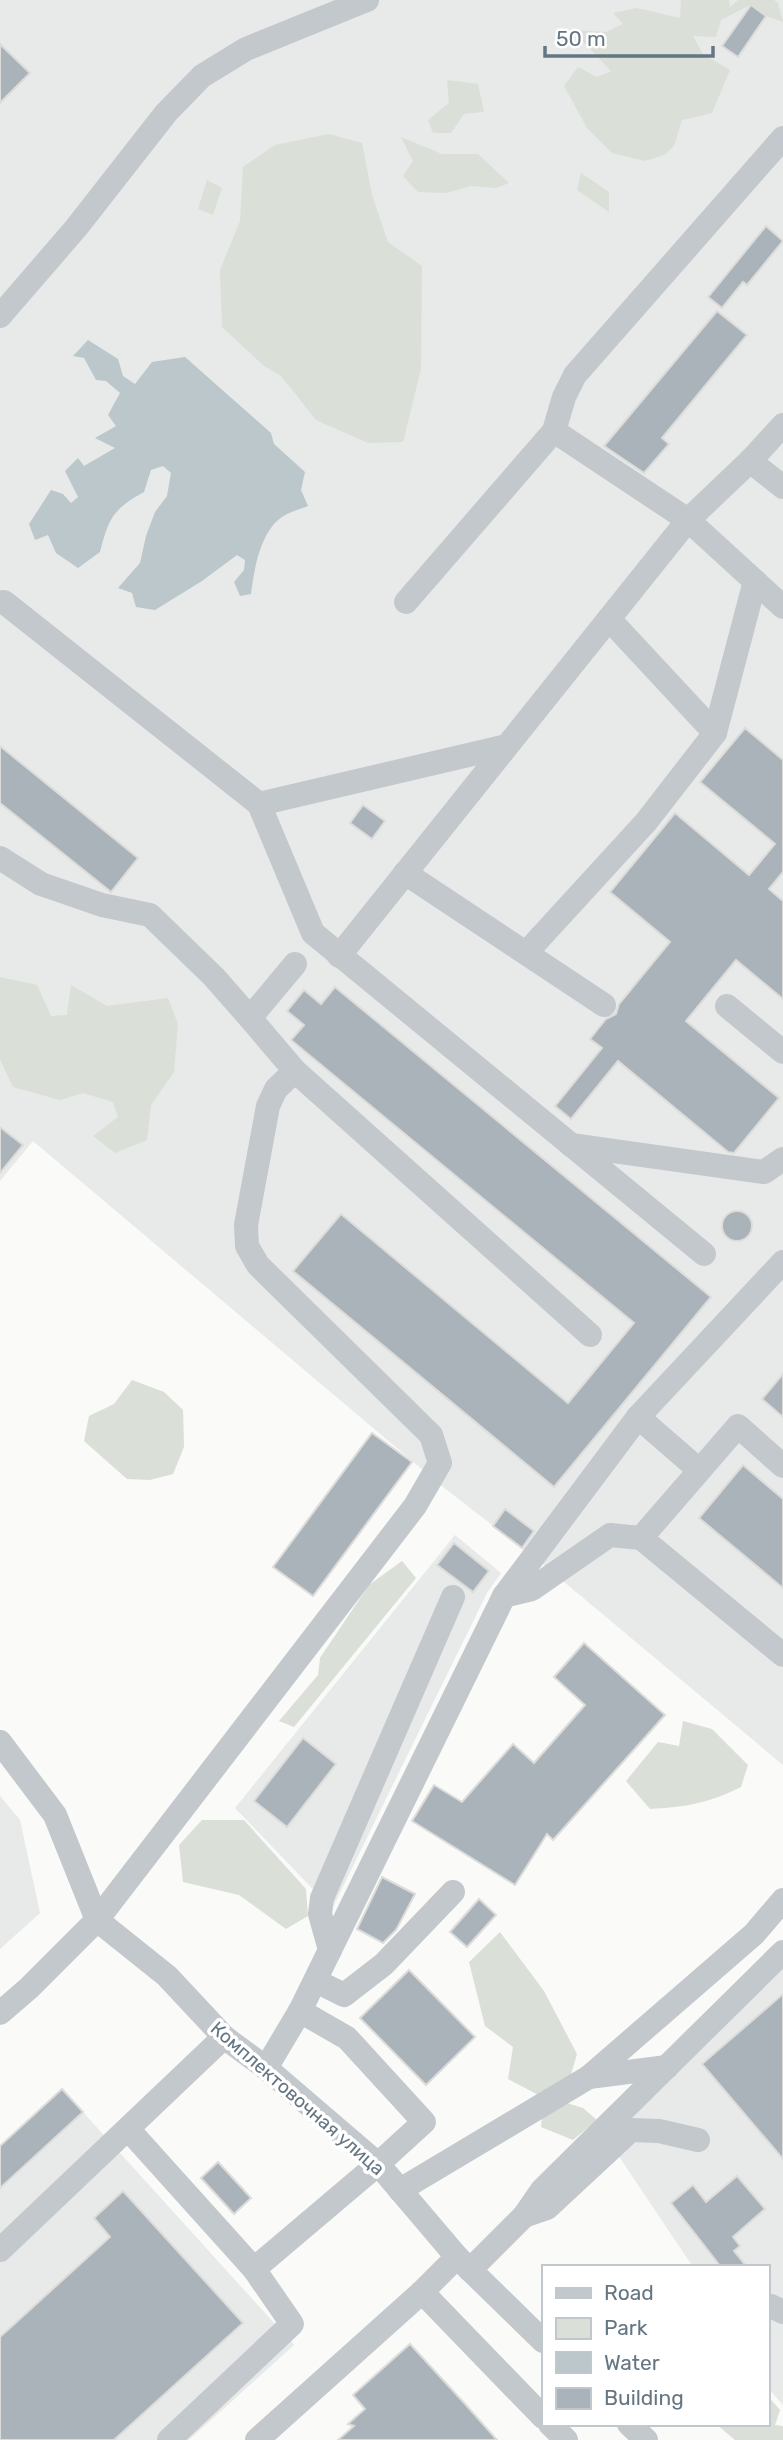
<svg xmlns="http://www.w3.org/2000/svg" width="783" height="2440" font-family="Rubik,sans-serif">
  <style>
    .built { fill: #e8e9e9 }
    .green { fill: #dadfd7 }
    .water { fill: #bbc7cb }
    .building { fill: #aab3b9; stroke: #dcdcda; stroke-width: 2 }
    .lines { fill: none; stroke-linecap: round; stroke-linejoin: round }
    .minor { stroke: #c3c8cc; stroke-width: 24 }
    .labels { text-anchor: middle; stroke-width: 7; stroke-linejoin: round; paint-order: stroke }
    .street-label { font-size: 19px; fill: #657683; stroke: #fff }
  </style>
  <rect width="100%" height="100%" fill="#fafaf8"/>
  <g class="built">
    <polygon points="0,0 783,0 783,1765 545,1566 443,1487 33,1141 0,1181"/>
    <polygon points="455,1535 501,1573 487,1593 332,1909 235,1808"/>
    <polygon points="0,1796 20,1820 40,1913 0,1949"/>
    <polygon points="783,1968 783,2405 767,2387 767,2267 693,2267 618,2155 638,2141 626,2122"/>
    <polygon points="62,2089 294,2345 189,2440 0,2440 0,2146"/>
  </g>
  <g class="green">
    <polygon points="681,0 729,0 730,7 738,0 774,0 778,3 783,22 766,16 750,5 721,20 716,37 693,36 703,54 730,70 712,113 682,120 674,146 664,155 645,161 612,153 587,128 564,86 578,67 597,77 611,71 572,30 606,32 623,24 613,13 637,8 680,18"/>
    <polygon points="447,80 478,84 484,112 464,114 451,133 433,133 428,120 449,103"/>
    <polygon points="329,134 362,143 372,195 388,242 422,266 421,369 403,442 368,443 316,420 281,376 264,366 222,327 220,270 240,221 243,167 275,145"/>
    <polygon points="401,137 442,154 478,154 509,183 496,188 471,186 446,193 418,192 403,176 413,161"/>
    <polygon points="581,173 609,192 609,212 577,190"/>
    <polygon points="207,180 222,188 213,215 198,209"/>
    <polygon points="0,977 37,985 51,1016 67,1015 71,985 107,1006 168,998 178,1024 174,1072 151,1105 147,1140 115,1153 93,1136 118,1117 113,1102 83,1093 60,1100 13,1087 0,1059"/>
    <polygon points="132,1380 164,1392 183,1410 184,1447 173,1474 150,1480 127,1479 84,1441 89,1416 114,1404"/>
    <polygon points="402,1561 416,1578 294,1727 279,1721 318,1675 320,1658 369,1585"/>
    <path d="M683 1721 712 1729 748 1765 741 1787C709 1803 686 1807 650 1809L626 1781 658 1742 679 1746Z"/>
    <polygon points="202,1820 244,1820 306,1889 308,1916 286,1929 239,1895 183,1882 179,1845"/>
    <polygon points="500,1932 544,1991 577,2054 568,2085 557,2100 583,2108 597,2120 573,2140 541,2127 544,2098 508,2079 513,2047 485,2026 469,1962"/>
    <polygon points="767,2395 780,2410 775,2425 783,2426 783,2440 735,2440 716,2424 767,2424"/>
  </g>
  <path class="water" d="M88 340 118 359 123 376 135 384 152 362 185 357 271 433 274 444 305 472 301 490 308 506C300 509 289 512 282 517 260 532 254 570 251 594L240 596 234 582 244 570 245 560 237 555 202 581 155 610 136 607 132 593 118 588 140 563 146 536 155 512 167 496 171 473 163 466 151 470 144 492C112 510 109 518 100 552L78 568 56 553 48 535 35 540 29 524 51 490 63 494 71 503 78 497 65 471 78 458 84 466 115 448 95 438 116 426 108 415 120 393 106 381 96 380 84 358 73 356Z"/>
  <g class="building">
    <polygon points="751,5 766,16 738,57 722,46"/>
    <polygon points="0,44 30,73 0,103"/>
    <polygon points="766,226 783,241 747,285 743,282 722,308 708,297"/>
    <polygon points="717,311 747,335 662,438 669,444 644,473 604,446"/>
    <polygon points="745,728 783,760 783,872 769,889 783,901 783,999 736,960 686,1021 779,1098 734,1153 728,1152 618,1061 571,1119 555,1106 602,1048 590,1039 606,1019 616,1014 619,1004 670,942 610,892 675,813 749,875 775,844 700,782"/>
    <polygon points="0,746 138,858 111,892 0,803"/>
    <polygon points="363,805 385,821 372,839 350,823"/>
    <polygon points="335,987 711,1297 554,1487 293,1271 341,1214 568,1403 634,1323 291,1040 304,1025 287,1011 304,990 321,1004"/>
    <polygon points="0,1127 23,1145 0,1173"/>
    <circle cx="737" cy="1226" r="15"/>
    <polygon points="783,1374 783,1417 762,1399"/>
    <polygon points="372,1433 412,1462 313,1596 273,1567"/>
    <polygon points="743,1465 783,1499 783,1588 699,1518"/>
    <polygon points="505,1509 534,1531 522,1548 493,1526"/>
    <polygon points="454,1543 489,1571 473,1592 437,1565"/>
    <polygon points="584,1643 665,1715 553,1840 547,1834 515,1885 412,1821 434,1785 462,1802 513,1744 534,1763 585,1705 554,1677"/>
    <polygon points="303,1738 336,1764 287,1827 254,1801"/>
    <polygon points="382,1877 415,1894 396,1930 383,1943 357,1929"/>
    <polygon points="479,1899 496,1915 467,1947 450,1932"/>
    <polygon points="409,1970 475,2037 426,2085 360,2018"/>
    <polygon points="783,1994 783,2159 702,2064"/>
    <polygon points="62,2089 83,2112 0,2188 0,2146"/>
    <polygon points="218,2162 251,2198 234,2214 201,2178"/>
    <polygon points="737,2176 765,2209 733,2237 740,2246 734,2251 747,2267 721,2267 671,2203 693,2185 706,2202"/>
    <polygon points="123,2191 243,2323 114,2440 0,2440 0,2337 110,2237 94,2218"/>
    <polygon points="410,2344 465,2404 497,2440 338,2440 354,2426 348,2424 365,2409 353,2395"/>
  </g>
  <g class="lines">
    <g class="minor">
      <polyline points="0,316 76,228 166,113 202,76 246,49 367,0"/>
      <polyline points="554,431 688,520 783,607"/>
      <polyline points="750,461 783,487"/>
      <polyline points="4,602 259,804 313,933 704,1254"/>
      <polyline points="406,602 554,431 564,397 575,375 783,138"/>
      <polyline points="609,619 715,733"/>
      <polyline points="259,804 507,746"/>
      <polyline points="0,858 41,884 102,905 150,915 214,977 250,1018"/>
      <polyline points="405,873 604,1005"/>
      <polyline points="526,953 646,822 715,733 755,581"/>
      <polyline points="339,956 688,520 750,461 783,425"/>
      <polyline points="295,964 250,1018 295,1071 590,1335"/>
      <polyline points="727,1006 783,1052"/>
      <polyline points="571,1145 764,1172 783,1159"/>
      <polyline points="638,1417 699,1470"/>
      <polyline points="641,1538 738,1426 783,1466"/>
      <polyline points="504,1596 532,1589 610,1535 641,1538 783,1655"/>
      <polyline points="0,1742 55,1815 97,1920 167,1976 224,2037 266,2068 378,2164 457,2257 543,2341"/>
      <polyline points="330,1950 320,1914 322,1898 453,1597"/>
      <polyline points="316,1981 344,1995 384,1964 453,1892"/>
      <polyline points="0,2013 29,1988 97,1920 415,1506 440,1463 431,1435 258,1265 247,1246 246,1225 268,1106 276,1089 295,1071"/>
      <polyline points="266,2068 300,2011 504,1596 638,1417 783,1262"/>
      <polyline points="589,2077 667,2067"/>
      <polyline points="128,2129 254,2269 378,2164 424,2122 347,2038 300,2011"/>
      <polyline points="400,2190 589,2077 754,1934 783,1900"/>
      <polyline points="524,2216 547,2208 631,2130 659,2131 698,2140"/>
      <polyline points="0,2250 224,2037"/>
      <polyline points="470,2270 524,2216 542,2190 783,1952"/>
      <polyline points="422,2292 543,2417"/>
      <polyline points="767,2308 771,2306 783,2312"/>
      <polyline points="550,2424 566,2440"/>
      <polyline points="629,2424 646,2440"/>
      <polyline points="169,2440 292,2324 254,2269"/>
      <polyline points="257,2440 422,2292 457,2257"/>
    </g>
  </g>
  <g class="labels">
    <g class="street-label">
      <text transform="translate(298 2098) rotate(41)" y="7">Комплектовочная улица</text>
    </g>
  </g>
  <rect x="542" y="2265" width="228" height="161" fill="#ffffff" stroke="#c1c8cd" stroke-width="2"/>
  <rect x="556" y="2288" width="35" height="10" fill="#c3c8cc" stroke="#c1c8cd" stroke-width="2"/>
  <text x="604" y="2300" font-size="21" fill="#657683">Road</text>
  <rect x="556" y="2318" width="35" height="21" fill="#dadfd7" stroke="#c1c8cd" stroke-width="2"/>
  <text x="604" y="2335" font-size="21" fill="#657683">Park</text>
  <rect x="556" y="2352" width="35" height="21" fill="#bbc7cb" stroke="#c1c8cd" stroke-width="2"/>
  <text x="604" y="2370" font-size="21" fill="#657683">Water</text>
  <rect x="556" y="2388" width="35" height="21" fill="#aab3b9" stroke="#c1c8cd" stroke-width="2"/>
  <text x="604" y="2405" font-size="21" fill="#657683">Building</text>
  <path d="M545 46v10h168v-10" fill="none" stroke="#657683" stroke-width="3.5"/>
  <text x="556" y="46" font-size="21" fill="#657683" stroke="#ffffff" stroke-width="5" paint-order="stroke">50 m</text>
</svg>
